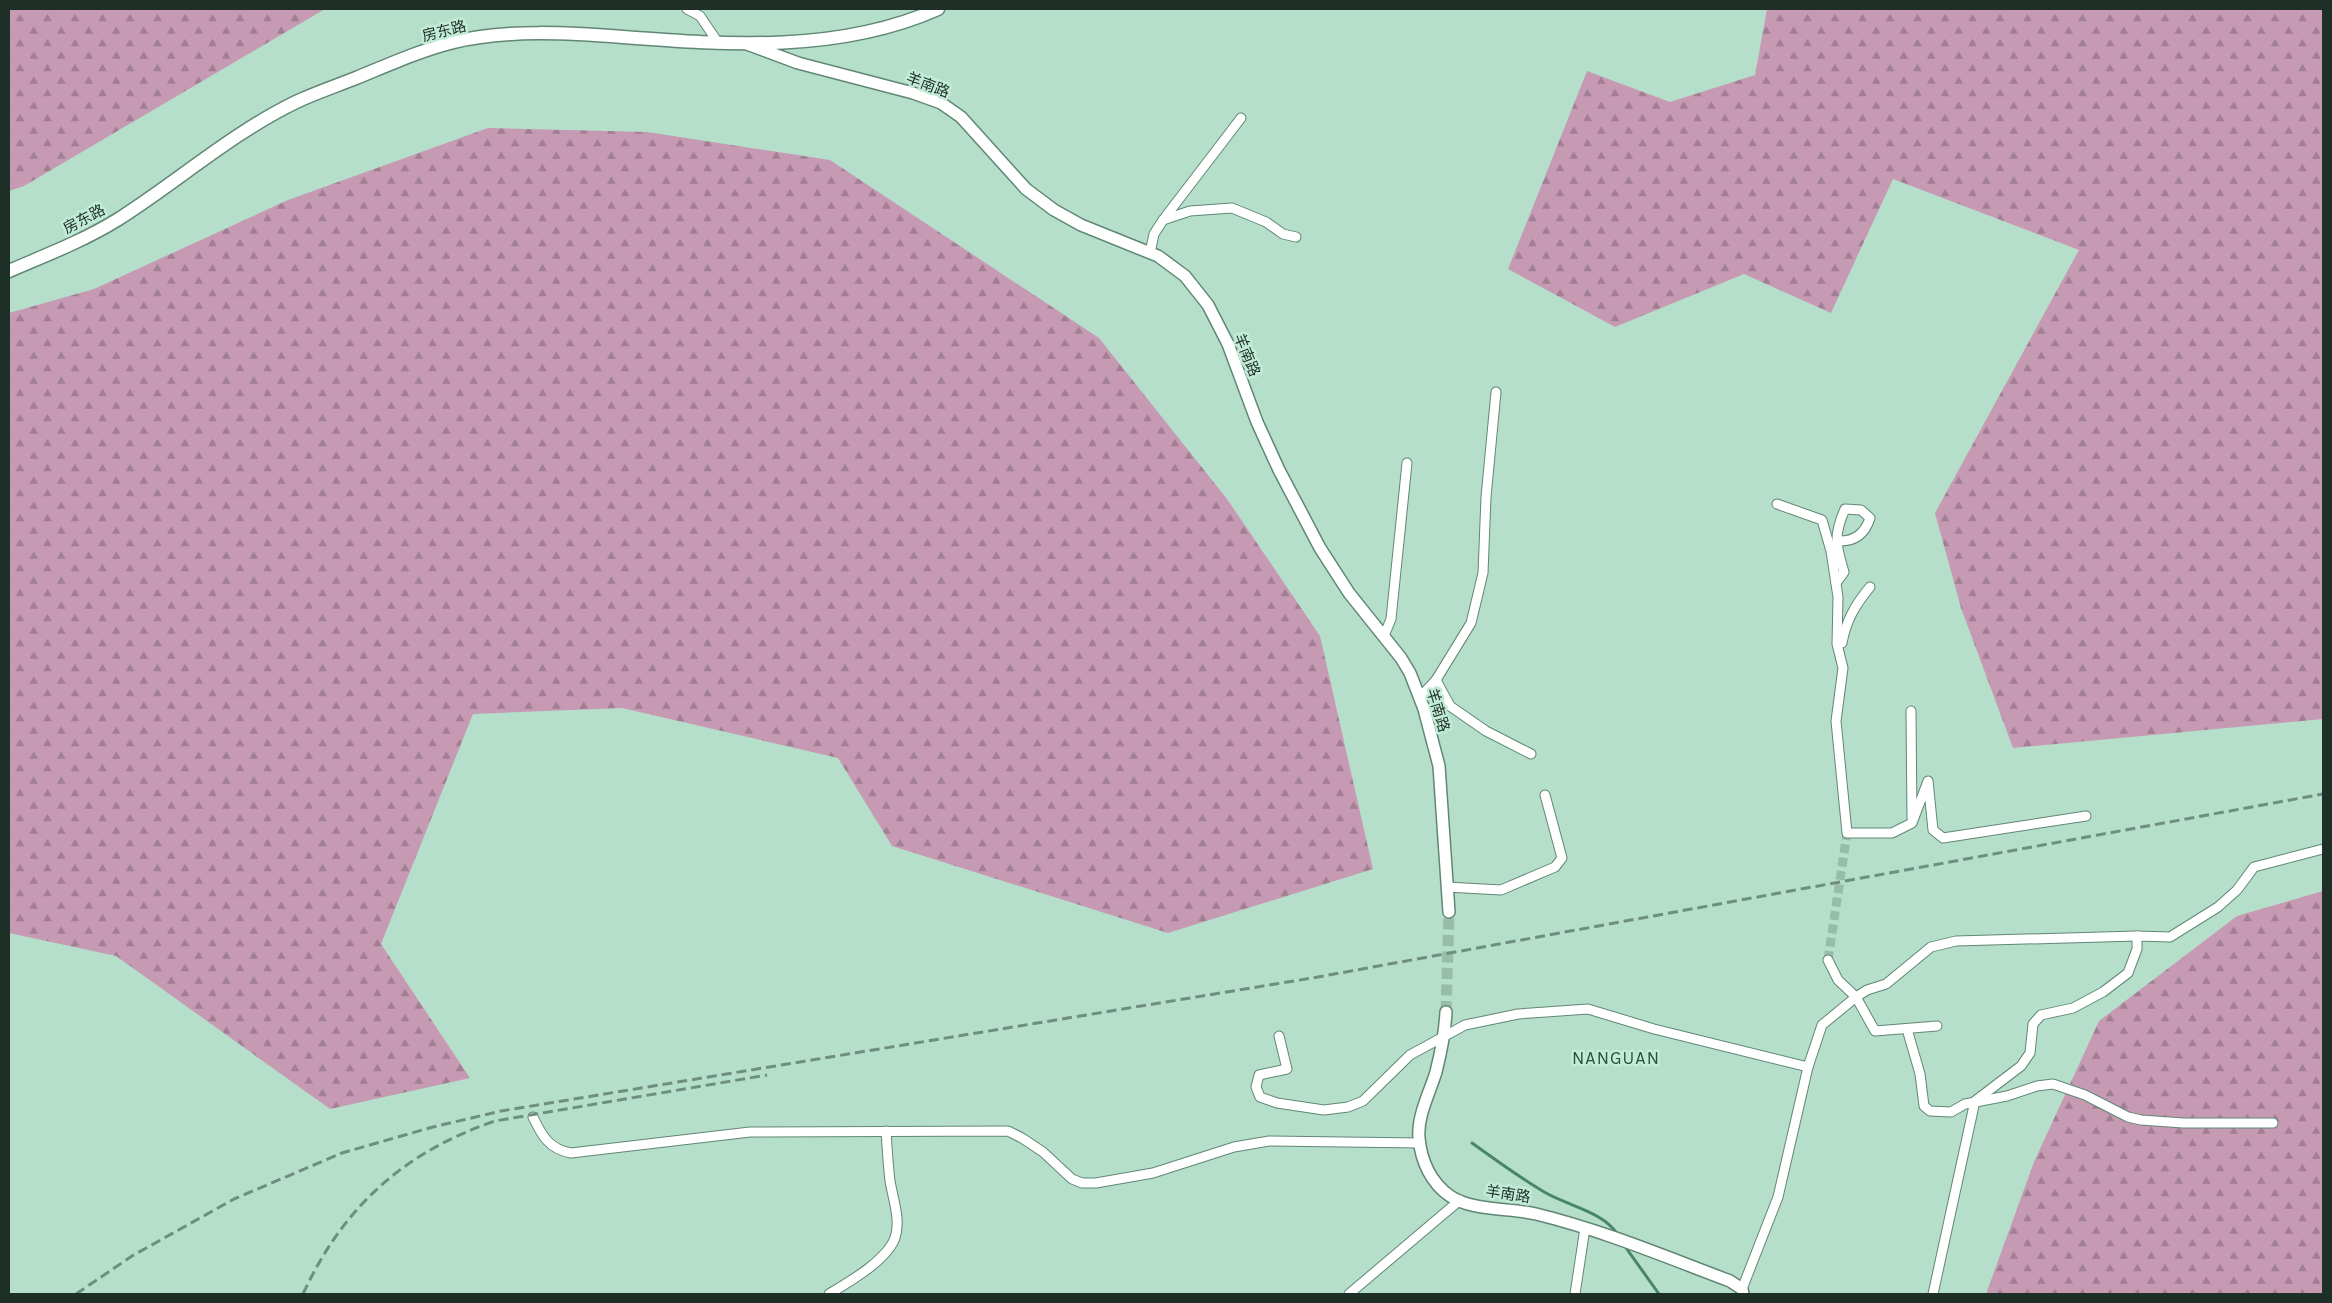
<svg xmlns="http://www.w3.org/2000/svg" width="2332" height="1303" font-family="Karla,'Noto Sans SC',sans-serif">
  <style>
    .forest { fill: url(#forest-firs) }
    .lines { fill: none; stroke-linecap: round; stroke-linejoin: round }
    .stream { stroke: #48856a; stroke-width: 3 }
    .minor-tunnel { stroke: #97bca9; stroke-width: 9; stroke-dasharray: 9 4.5; stroke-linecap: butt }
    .tertiary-tunnel { stroke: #97bca9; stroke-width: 11; stroke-dasharray: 11 5.5; stroke-linecap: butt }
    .minor-casing { stroke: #608774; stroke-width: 11 }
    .tertiary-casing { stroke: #608774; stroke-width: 14 }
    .secondary-casing { stroke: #608774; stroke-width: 15 }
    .minor { stroke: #fff; stroke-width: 9 }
    .tertiary { stroke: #fff; stroke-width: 11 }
    .secondary { stroke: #fff; stroke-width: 12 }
    .rail { stroke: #6f8e7f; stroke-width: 3; stroke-dasharray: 10 5; stroke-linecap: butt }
    .labels { text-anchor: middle; stroke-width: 5; stroke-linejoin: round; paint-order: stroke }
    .street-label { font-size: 15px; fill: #1e2f27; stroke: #c2ecd7 }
    .quarter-label { font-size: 18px; letter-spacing: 1px; fill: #2c5240; stroke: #c2ecd7 }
  </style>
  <defs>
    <pattern id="forest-firs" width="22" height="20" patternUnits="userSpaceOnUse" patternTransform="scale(1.25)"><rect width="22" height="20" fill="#c79ab4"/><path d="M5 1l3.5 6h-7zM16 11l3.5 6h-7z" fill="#a17e92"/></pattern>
  </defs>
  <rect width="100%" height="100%" fill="#b5dfca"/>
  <g class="forest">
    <polygon points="9,9 325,9 24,186 9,191"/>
    <polygon points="1767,9 2323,9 2323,719 2013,748 1961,608 1935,513 2079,250 1893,179 1831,313 1744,274 1615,327 1508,269 1587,71 1670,102 1755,75"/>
    <polygon points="488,128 647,132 830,160 1099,338 1227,499 1320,636 1373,869 1168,933 892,846 838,758 622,708 473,714 381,944 470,1078 330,1109 116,956 9,933 9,313 94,289 288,200"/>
    <polygon points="2323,891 2323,1294 1986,1294 2034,1162 2099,1021 2237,916"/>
  </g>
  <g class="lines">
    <g class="stream">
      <path d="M1472 1143C1496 1160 1520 1178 1546 1193 1569 1206 1604 1212 1618 1235"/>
      <polyline points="1624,1245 1659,1294"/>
    </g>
    <polyline class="minor-tunnel" points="1828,960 1847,833"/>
    <polyline class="tertiary-tunnel" points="1446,1012 1449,912"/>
    <g class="minor-casing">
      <g id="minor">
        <polyline points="687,9 700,16 719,44"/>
        <polyline points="1163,220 1241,118"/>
        <polyline points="1150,253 1154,234 1163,220 1190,211 1232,208 1266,222 1283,234 1296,237"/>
        <polyline points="1777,504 1822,520 1831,551 1838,597 1837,644 1843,668 1836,721 1847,833 1892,833 1912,823 1928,781 1933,830 1943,838 2086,816"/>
        <path d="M1836 583 1844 572C1836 545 1833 536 1845 509L1861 510 1870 518C1865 534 1854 542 1837 541"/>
        <polyline points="1384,636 1391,619 1407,463"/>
        <path d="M1842 643C1846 621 1855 605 1870 587"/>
        <polyline points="1436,680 1450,706 1486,731 1531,754"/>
        <polyline points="1420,697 1436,680 1471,623 1483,573 1486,497 1496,392"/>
        <polyline points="1911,711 1912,818"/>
        <polyline points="1447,887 1501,890 1555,867 1562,858 1545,795"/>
        <polyline points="1828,960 1838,980 1856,997 1875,1031 1937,1026"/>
        <polyline points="1907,1029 1920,1074 1924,1106 1930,1111 1951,1112 1965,1104 2007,1096 2037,1086 2053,1084 2085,1095 2128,1117 2141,1120 2183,1123 2273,1123"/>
        <polyline points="1279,1036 1287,1069 1259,1075 1256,1087 1260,1097 1277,1103 1324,1110 1348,1107 1363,1101 1410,1055 1465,1025 1518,1014 1588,1009 1654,1029 1808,1067 1822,1025 1856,997 1867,990 1886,984 1931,947 1956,941 2137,936"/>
        <path d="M533 1117C542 1136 549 1149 571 1153L750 1132 1008 1131 1022 1138 1043 1152 1072 1179 1082 1183H1096L1153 1173 1234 1147 1269 1141 1420 1143"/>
        <polyline points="1742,1289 1778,1197 1808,1067"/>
        <path d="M829 1294C849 1282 886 1261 895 1238 901 1220 893 1199 890 1181 888 1164 887 1147 886 1131"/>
        <polyline points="1349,1294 1460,1200"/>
        <polyline points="1575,1294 1585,1228"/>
        <polyline points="1933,1294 1975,1101 2021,1066 2030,1053 2033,1024 2041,1015 2073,1008 2103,992 2128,973 2137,949 2137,936 2170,937 2218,907 2237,890 2254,867 2323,849"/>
      </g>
    </g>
    <g class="tertiary-casing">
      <g id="tertiary">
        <polyline points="747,44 798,63 913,93 941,103 961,117 1026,189 1054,210 1081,225 1158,256 1185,276 1208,305 1228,344 1257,422 1279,470 1320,548 1349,593 1401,658 1410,673 1424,709 1439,766 1449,912"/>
        <path d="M1446 1012C1445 1033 1441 1052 1436 1072 1430 1092 1417 1116 1419 1138 1421 1161 1431 1183 1450 1196 1471 1211 1511 1208 1536 1214 1602 1230 1666 1257 1730 1281L1742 1289 1743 1294"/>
      </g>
    </g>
    <g class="secondary-casing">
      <path id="secondary" d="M9 271C46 255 83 241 117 220 177 182 232 133 296 102 315 93 336 86 356 78 388 65 421 50 454 42 506 29 571 33 623 37 728 45 839 53 938 9"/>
    </g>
    <use href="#minor" class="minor"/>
    <use href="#tertiary" class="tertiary"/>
    <use href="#secondary" class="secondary"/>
    <g class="rail">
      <polyline points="76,1294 132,1256 234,1199 342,1153 433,1127 501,1111 1318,977 2323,794"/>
      <path d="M303 1294C343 1207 404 1152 495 1121L767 1075"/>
    </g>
  </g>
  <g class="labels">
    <g class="street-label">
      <text transform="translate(444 31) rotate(-14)" y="5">房东路</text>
      <text transform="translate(928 85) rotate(21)" y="5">羊南路</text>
      <text transform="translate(84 219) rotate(-28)" y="5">房东路</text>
      <text transform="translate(1247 355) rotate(68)" y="5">羊南路</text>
      <text transform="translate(1438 710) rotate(73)" y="5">羊南路</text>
      <text transform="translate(1508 1194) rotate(9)" y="5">羊南路</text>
    </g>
    <g class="quarter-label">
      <text x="1616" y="1064">NANGUAN</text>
    </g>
  </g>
  <rect width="2332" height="1303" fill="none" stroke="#1e2f27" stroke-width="20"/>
</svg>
